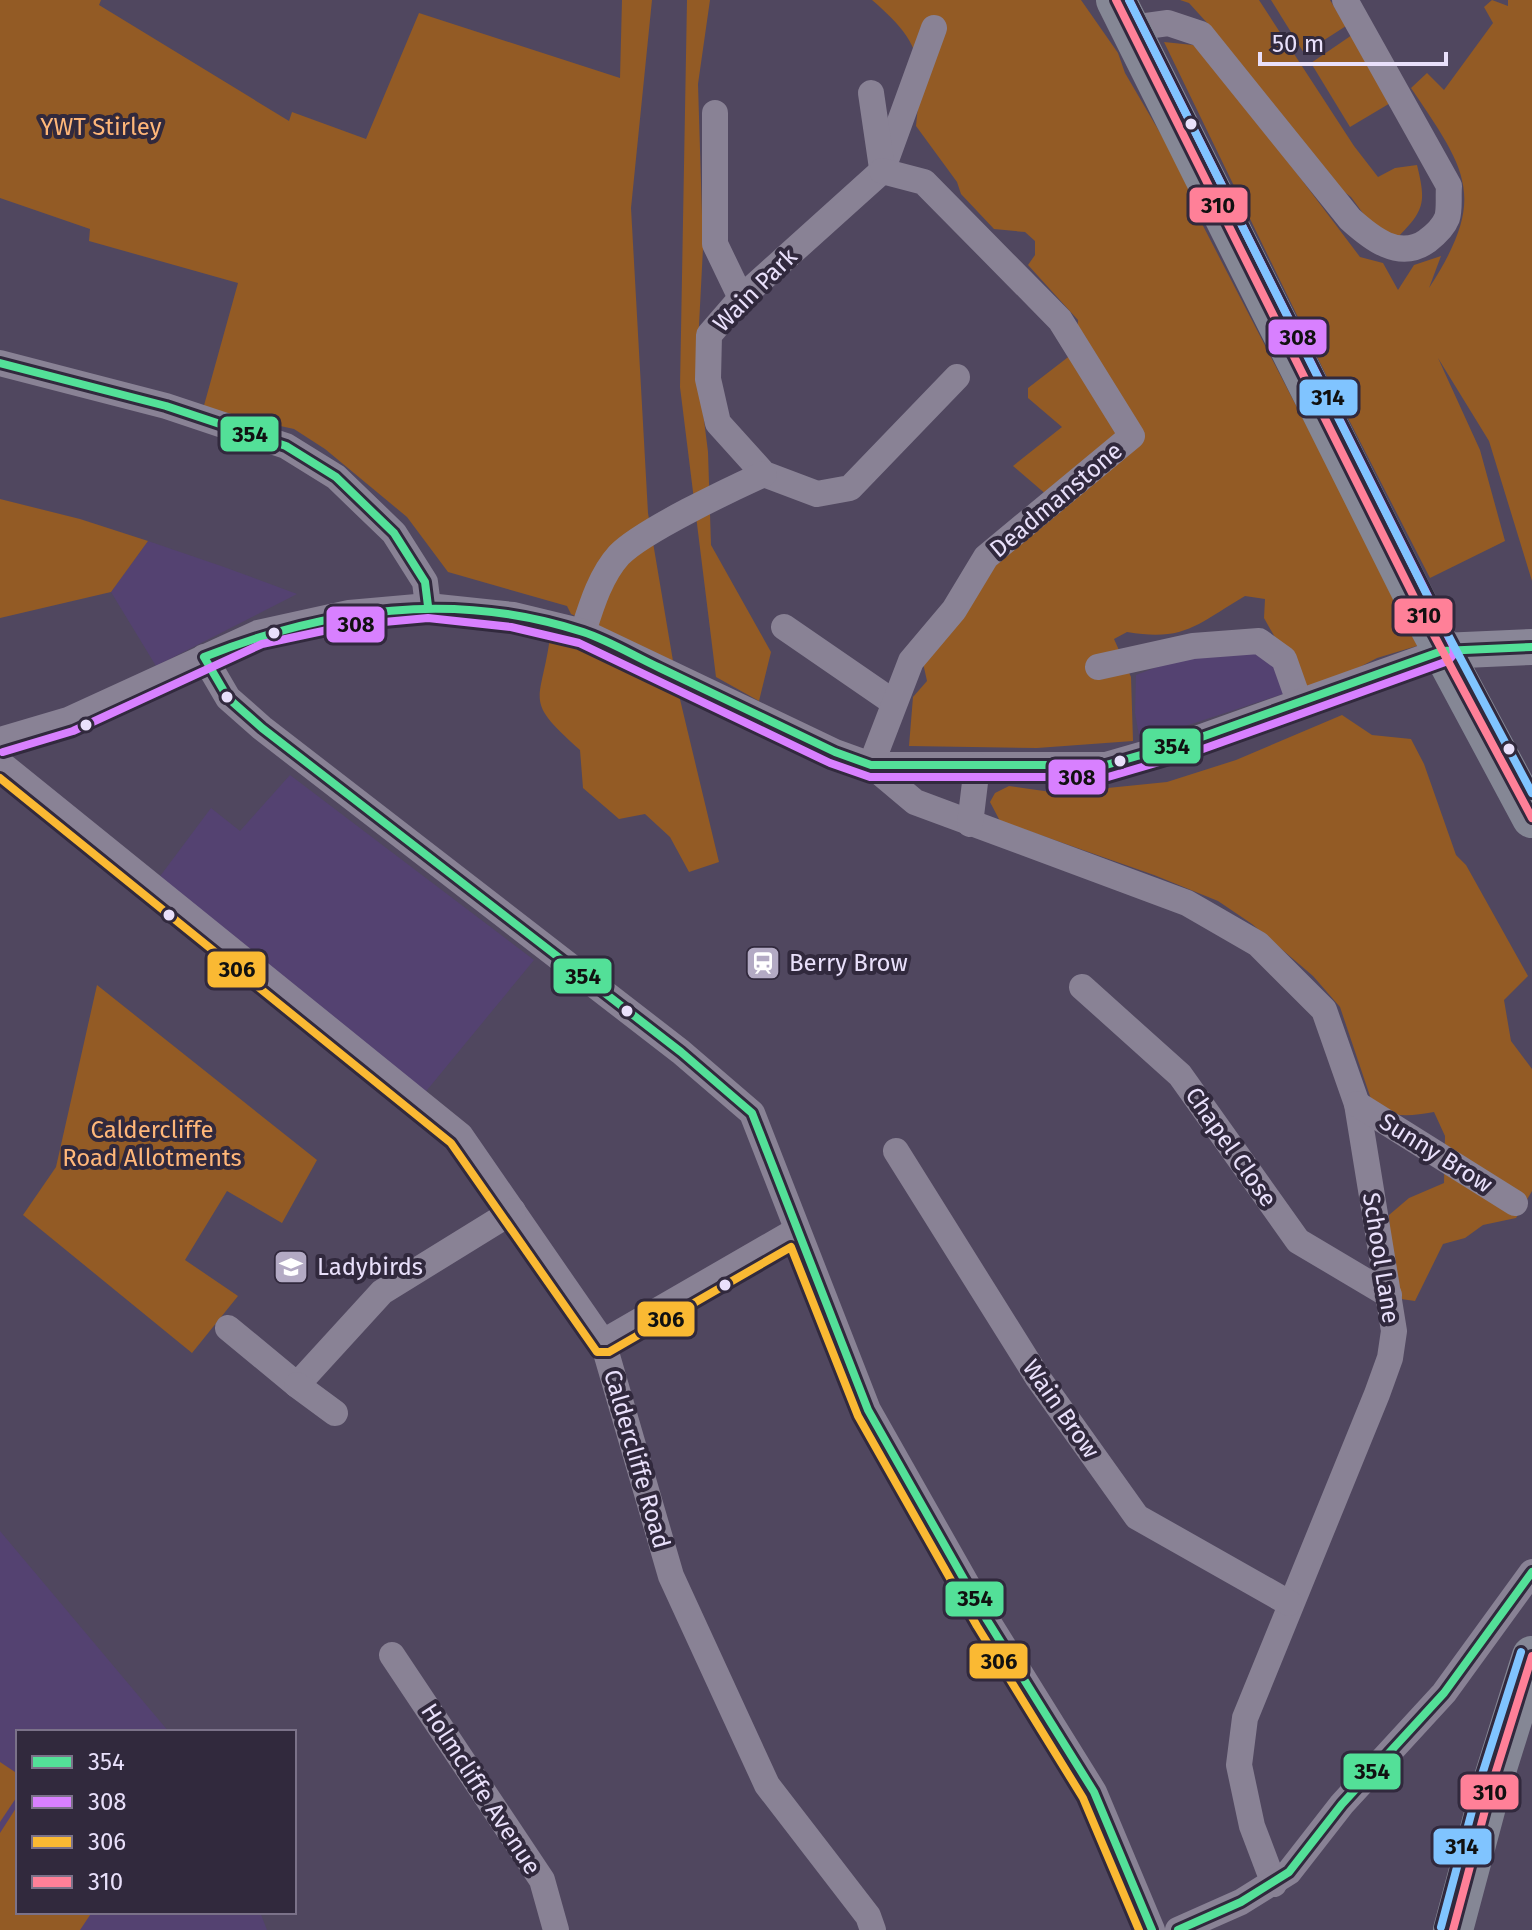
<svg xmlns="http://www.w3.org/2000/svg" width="1532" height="1930" font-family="'Fira Sans',sans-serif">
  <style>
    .built { fill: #544271 }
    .green { fill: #935b25 }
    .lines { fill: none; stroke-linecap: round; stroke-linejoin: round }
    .minor { stroke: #898295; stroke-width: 26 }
    .secondary { stroke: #898697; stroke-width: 36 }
    .primary { stroke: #858795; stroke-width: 40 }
    .bus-1-casing { stroke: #31293d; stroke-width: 14 }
    .bus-2-casing { stroke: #31293d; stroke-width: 14 }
    .bus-3-casing { stroke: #31293d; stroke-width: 14 }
    .bus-4-casing { stroke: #31293d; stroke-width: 14 }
    .bus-5-casing { stroke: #31293d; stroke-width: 14 }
    .bus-1 { stroke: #53e098; stroke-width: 8 }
    .bus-2 { stroke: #d880ff; stroke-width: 8 }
    .bus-3 { stroke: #fab933; stroke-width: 8 }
    .bus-4 { stroke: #ff8098; stroke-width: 8 }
    .bus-5 { stroke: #80c4ff; stroke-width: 8 }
    .bus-dot { fill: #e9e0fb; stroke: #31293d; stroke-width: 3 }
    .labels { text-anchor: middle; stroke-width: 8; stroke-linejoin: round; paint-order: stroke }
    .park-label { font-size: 24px; fill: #ffb779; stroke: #31293d }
    .street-label { font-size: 24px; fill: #e9e0fb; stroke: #31293d }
    .poi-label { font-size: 24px; fill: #e9e0fb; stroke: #31293d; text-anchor: start }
    .line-badge { stroke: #31293d; stroke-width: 3 }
    .pale-badge-label { font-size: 22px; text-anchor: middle; font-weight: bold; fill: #111 }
  </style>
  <rect width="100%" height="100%" fill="#50475f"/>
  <g class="built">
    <polygon points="148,541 224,567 297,594 156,666 111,592"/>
    <polygon points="1255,649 1281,664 1292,691 1140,741 1135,713 1136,675 1196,652"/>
    <polygon points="290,775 534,960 423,1095 155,883 211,808 240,831"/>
    <polygon points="0,1531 169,1732 18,1732 18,1912 260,1912 267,1930 0,1930"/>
  </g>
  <g class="green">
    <polygon points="0,0 101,0 99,5 289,121 292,112 366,139 419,13 620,78 622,0 652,0 631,208 648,513 673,661 571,614 567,606 448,572 407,517 325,449 294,429 203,409 238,283 89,241 90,229 0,198"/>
    <polygon points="687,0 710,0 698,84 703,248 697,364 708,452 711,545 771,652 759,701 716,677 680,387"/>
    <path d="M872 0H1081L1118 53 1125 73 1183 172 1199 218 1420 645 1377 658 1329 683 1303 687 1264 618 1265 599 1245 596C1197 624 1185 642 1127 632L1114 639 1131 677 1133 741 1037 748 909 746 913 697 927 681 923 663 989 571 1062 508 1013 466 1062 427 1028 398V388L1076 351 1078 320 1028 265 1035 255V241L1025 232 994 229 961 194 957 182 916 126C923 61 923 44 872 0Z"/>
    <path d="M1180 0H1259L1354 146 1378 177 1395 168 1417 165C1426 202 1425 210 1398 237L1376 231 1351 197 1327 179 1209 25 1189 3Z"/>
    <polygon points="1271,0 1330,0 1346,26 1304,53"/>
    <path d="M1492 0 1508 6V0H1532V581L1489 441 1438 358 1480 450 1505 541 1430 578 1327 377 1164 42 1193 45 1215 65 1360 257 1383 263 1398 290 1414 265 1441 256 1429 288C1488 197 1467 171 1411 88L1427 73 1444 90 1493 23 1484 7Z"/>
    <polygon points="1352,35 1392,102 1350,127 1311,63"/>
    <polygon points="0,499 80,519 148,541 111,592 0,618"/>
    <path d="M550 637 587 648 678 691 719 862 689 872 670 837 645 814 619 819 583 788 580 750C522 698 541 705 550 637Z"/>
    <path d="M1342 715 1372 735 1411 739 1424 764 1456 855 1466 865 1528 976 1504 1000 1511 1041 1532 1069V1191L1516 1218 1483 1225 1465 1238 1443 1244 1415 1301 1394 1298 1389 1215 1409 1198 1444 1183 1445 1136 1434 1112C1409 1116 1387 1120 1371 1099L1340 1007 1313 976 1252 924 1218 901 1154 875 1000 821 990 802 995 793 1009 786 1058 793 1167 782 1236 760Z"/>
    <polygon points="97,985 317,1160 282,1223 227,1191 185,1260 238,1296 192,1353 23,1215 56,1167"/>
    <polygon points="0,1762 18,1774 18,1795 0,1822"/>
    <polygon points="18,1805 18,1912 92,1912 80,1930 0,1930 0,1833"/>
  </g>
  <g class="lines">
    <g class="minor">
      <polyline points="934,28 882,171 741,298 709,335 708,379 718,423 764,474 817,494 850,488 957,377"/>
      <path d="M1132 28 1168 23 1201 34 1350 219C1371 238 1399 261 1427 241 1435 235 1443 228 1447 218 1450 209 1448 196 1449 186L1345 0"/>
      <polyline points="871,93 882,168"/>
      <polyline points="715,113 715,244 741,298"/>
      <polyline points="0,363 166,406 286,446 336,477 394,533 425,582 428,606"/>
      <polyline points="784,627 893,702"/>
      <path d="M583 632C591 607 600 576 619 555 642 531 731 489 764 474"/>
      <polyline points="204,657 228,698 262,728 681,1052 752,1113 868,1410 987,1620 1094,1792 1152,1930"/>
      <polyline points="1098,667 1193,646 1259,641 1284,659 1300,704"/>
      <polyline points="0,740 68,720 258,633 349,613 428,606 513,615 583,632 835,752 871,765 1106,765 1196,739 1442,651"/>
      <polyline points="0,763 460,1135 603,1342 671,1576 767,1785 868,1916 873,1930"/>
      <polyline points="871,765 915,802 1187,903 1258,944 1324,1010 1357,1104 1394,1331 1390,1358 1377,1394 1245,1718 1239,1765 1252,1826 1274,1884"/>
      <polyline points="871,765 911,661 954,610 986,557 1132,436 1060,320 924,182 882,171"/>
      <polyline points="970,824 977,766"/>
      <polyline points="1082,987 1180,1075 1298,1241 1389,1295"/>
      <polyline points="1357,1104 1515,1203"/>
      <polyline points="896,1151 1038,1378 1137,1517 1289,1603"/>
      <polyline points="228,1328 297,1385 382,1292 513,1211"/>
      <polyline points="603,1342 797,1230"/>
      <polyline points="297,1385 335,1413"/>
      <polyline points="392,1655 542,1880 556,1930"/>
      <polyline points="1178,1930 1241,1902 1289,1872 1342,1804 1444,1693 1532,1572"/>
    </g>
    <polyline class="secondary" points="1442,651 1532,647"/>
    <g class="primary">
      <polyline points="1116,0 1420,609 1532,818"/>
      <polyline points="1453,1930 1492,1784 1532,1656"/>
    </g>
    <g class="bus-1-casing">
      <g id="bus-1">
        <polyline points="0,363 166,406 286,446 336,477 394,533 425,582 428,606"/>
        <path d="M1152 1930 1094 1792 987 1620 868 1410 752 1113 681 1052 262 728 228 698 204 657C327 608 455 590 583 632 610 641 634 656 660 668 718 696 777 724 835 752L871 765H1106L1196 739 1442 651 1532 647"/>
        <polyline points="1178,1930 1241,1902 1289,1872 1342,1804 1444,1693 1532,1572"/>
      </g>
    </g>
    <g class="bus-2-casing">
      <polyline id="bus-2" points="3,752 73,731 262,644 351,625 428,618 511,627 579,643 830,763 870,777 1108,777 1200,750 1448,661 1454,654 1453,646 1129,0"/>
    </g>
    <g class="bus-3-casing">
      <polyline id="bus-3" points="0,778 451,1143 597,1352 609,1352 791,1247 858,1416 977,1626 1083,1798 1139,1930"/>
    </g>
    <g class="bus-4-casing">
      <g id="bus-4">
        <polyline points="1116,0 1420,609 1532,818"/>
        <polyline points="1453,1930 1492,1784 1532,1656"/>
      </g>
    </g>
    <g class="bus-5-casing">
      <g id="bus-5">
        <polyline points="1129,0 1431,603 1532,793"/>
        <polyline points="1441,1927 1480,1781 1521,1652"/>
      </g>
    </g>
    <use href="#bus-1" class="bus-1"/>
    <use href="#bus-2" class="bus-2"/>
    <use href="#bus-3" class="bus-3"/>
    <use href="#bus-4" class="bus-4"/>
    <use href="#bus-5" class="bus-5"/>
  </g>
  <defs>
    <g id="station-square" transform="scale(1.8)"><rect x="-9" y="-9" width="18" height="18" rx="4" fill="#b3aac4" stroke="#31293d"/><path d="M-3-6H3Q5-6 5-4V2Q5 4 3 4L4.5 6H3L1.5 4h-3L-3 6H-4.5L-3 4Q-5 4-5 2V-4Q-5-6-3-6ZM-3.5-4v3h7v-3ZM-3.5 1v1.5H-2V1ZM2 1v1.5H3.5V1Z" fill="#fff"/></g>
    <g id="school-square" transform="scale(1.8)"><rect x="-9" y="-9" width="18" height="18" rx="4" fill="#b3aac4" stroke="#31293d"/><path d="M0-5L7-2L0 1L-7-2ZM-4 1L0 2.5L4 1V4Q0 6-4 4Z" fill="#fff"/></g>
  </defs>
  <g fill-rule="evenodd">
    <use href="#station-square" x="763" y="963"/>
    <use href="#school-square" x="291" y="1267"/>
  </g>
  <g class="bus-dot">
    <circle cx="1191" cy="124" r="7"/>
    <circle cx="274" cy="633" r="7"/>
    <circle cx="227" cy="697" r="7"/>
    <circle cx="86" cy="725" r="7"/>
    <circle cx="1509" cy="749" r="7"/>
    <circle cx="1120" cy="761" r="7"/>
    <circle cx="169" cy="915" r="7"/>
    <circle cx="627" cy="1011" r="7"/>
    <circle cx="725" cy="1285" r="7"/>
  </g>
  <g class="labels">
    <g class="park-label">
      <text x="101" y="135">YWT Stirley</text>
      <text x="152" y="1138">Caldercliffe<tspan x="152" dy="28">Road Allotments</tspan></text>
    </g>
    <g class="street-label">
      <text transform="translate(755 290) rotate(-45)" y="8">Wain Park</text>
      <text transform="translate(1056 500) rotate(-40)" y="8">Deadmanstone</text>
      <text transform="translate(1231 1147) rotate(55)" y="8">Chapel Close</text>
      <text transform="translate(1436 1153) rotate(32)" y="8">Sunny Brow</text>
      <text transform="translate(1381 1258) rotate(81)" y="8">School Lane</text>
      <text transform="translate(1061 1409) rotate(55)" y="8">Wain Brow</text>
      <text transform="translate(637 1459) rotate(74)" y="8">Caldercliffe Road</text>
      <text transform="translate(481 1789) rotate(57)" y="8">Holmcliffe Avenue</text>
    </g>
    <g class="poi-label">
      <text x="789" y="971">Berry Brow</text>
      <text x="317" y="1275">Ladybirds</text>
    </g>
  </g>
  <g class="line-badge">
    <rect x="1188" y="186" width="61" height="38" rx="8" fill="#ff8098"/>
    <rect x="1267" y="318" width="61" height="38" rx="8" fill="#d880ff"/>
    <rect x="1298" y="378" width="61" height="39" rx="8" fill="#80c4ff"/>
    <rect x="219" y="415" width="61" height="38" rx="8" fill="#53e098"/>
    <rect x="1393" y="597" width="61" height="38" rx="8" fill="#ff8098"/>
    <rect x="325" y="605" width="61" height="39" rx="8" fill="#d880ff"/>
    <rect x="1141" y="727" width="61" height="38" rx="8" fill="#53e098"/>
    <rect x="1047" y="758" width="60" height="38" rx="8" fill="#d880ff"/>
    <rect x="206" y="950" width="61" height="39" rx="8" fill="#fab933"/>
    <rect x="552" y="957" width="61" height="38" rx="8" fill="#53e098"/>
    <rect x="636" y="1300" width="60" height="38" rx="8" fill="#fab933"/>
    <rect x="944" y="1580" width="61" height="38" rx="8" fill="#53e098"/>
    <rect x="968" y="1642" width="61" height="38" rx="8" fill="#fab933"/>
    <rect x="1342" y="1752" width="60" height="39" rx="8" fill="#53e098"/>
    <rect x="1459" y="1773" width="61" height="38" rx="8" fill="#ff8098"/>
    <rect x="1432" y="1827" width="61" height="39" rx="8" fill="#80c4ff"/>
  </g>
  <g class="pale-badge-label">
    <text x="1218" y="213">310</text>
    <text x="1298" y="345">308</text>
    <text x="1328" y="405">314</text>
    <text x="250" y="442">354</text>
    <text x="1424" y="623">310</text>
    <text x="356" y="632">308</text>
    <text x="1172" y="754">354</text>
    <text x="1077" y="785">308</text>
    <text x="237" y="977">306</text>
    <text x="583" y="984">354</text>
    <text x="666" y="1327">306</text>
    <text x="975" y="1606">354</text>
    <text x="999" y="1669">306</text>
    <text x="1372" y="1779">354</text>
    <text x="1490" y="1800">310</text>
    <text x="1462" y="1854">314</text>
  </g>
  <rect x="16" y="1730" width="280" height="184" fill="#31293d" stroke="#7b7289" stroke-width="2"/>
  <rect x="32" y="1756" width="40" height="12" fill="#53e098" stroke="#7b7289" stroke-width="2"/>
  <text x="88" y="1770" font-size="24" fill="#e9e0fb">354</text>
  <rect x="32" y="1796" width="40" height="12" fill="#d880ff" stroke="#7b7289" stroke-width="2"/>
  <text x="88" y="1810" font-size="24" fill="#e9e0fb">308</text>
  <rect x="32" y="1836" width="40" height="12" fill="#fab933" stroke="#7b7289" stroke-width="2"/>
  <text x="88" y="1850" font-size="24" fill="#e9e0fb">306</text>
  <rect x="32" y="1876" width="40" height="12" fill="#ff8098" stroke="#7b7289" stroke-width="2"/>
  <text x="88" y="1890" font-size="24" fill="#e9e0fb">310</text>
  <path d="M1260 52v12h186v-12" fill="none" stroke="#e9e0fb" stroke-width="4"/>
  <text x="1272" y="52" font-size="24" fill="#e9e0fb" stroke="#31293d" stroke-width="6" paint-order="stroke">50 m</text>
</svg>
